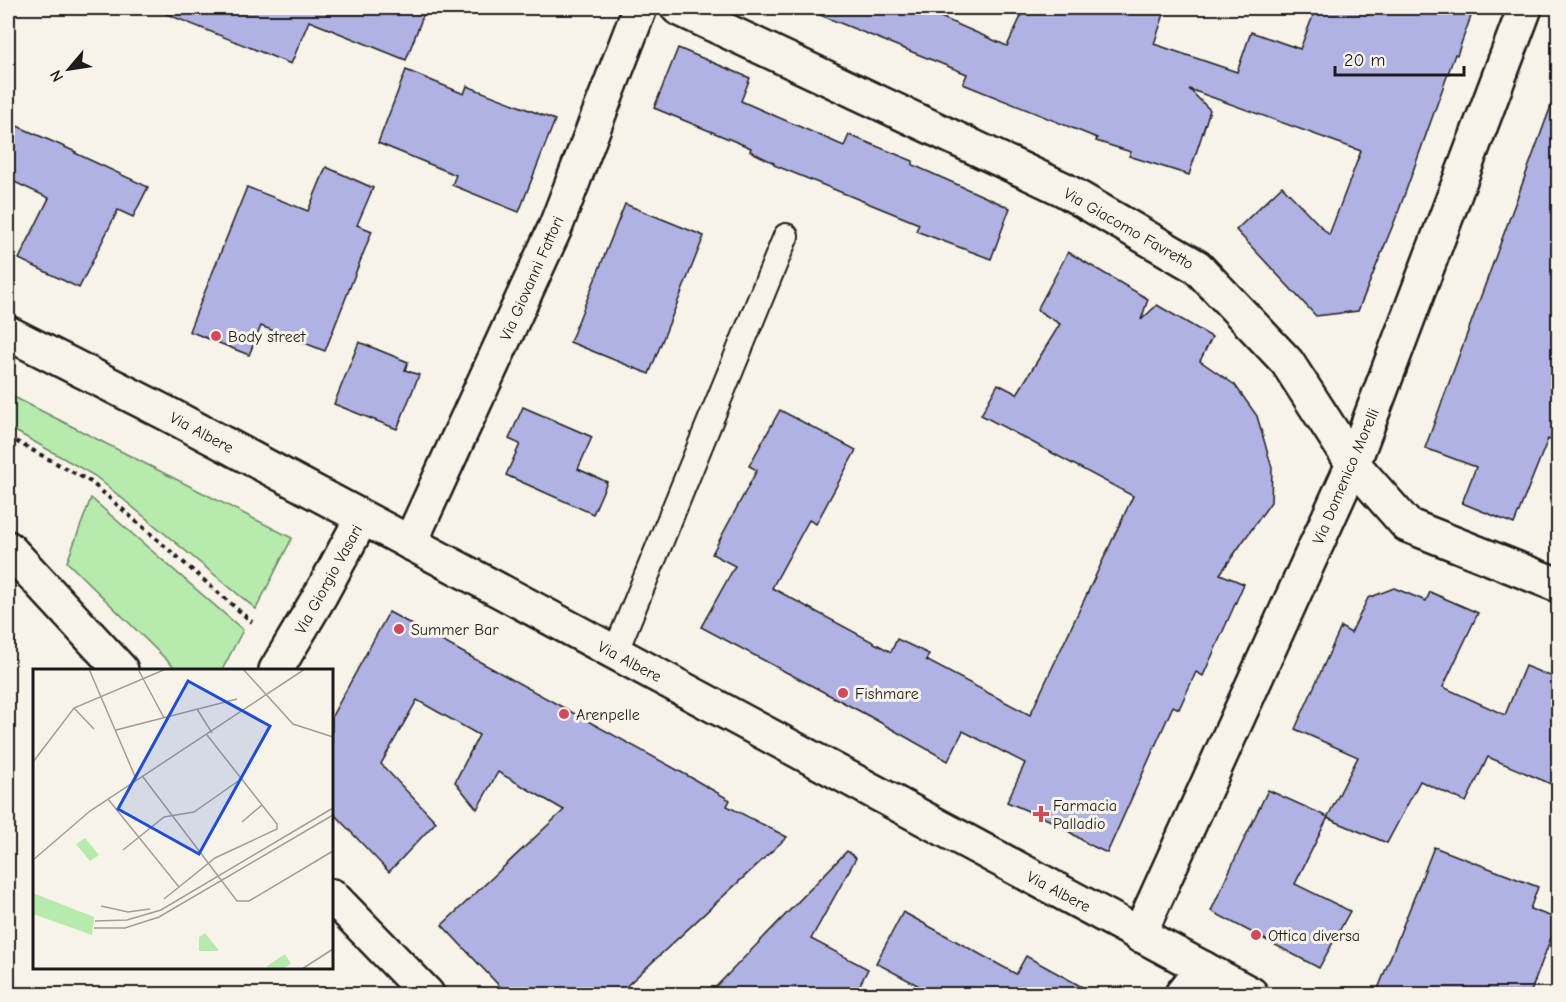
<svg xmlns="http://www.w3.org/2000/svg" width="1566" height="1002" font-family="'Comic Neue',sans-serif">
  <style>
    .green { fill: #b6ebad; stroke: #698464; stroke-width: 1.5 }
    .building { fill: #b0b2e4; stroke: #1c1c1c; stroke-width: 1.5 }
    .lines { fill: none; stroke-linecap: round; stroke-linejoin: round }
    .lane-casing { stroke: #1c1c1c; stroke-width: 28 }
    .street-casing { stroke: #1c1c1c; stroke-width: 38 }
    .secondary-casing { stroke: #1c1c1c; stroke-width: 38 }
    .path { stroke: #1c1c1c; stroke-width: 4; stroke-dasharray: 4.5 4.5; stroke-linecap: butt }
    .lane { stroke: #f7f3e8; stroke-width: 24 }
    .street { stroke: #f7f3e8; stroke-width: 33 }
    .secondary { stroke: #f7f3e8; stroke-width: 33 }
    .poi-dot { fill: #d1495b; stroke: #f7f3e8; stroke-width: 2 }
    .labels { text-anchor: middle; stroke-width: 6; stroke-linejoin: round; paint-order: stroke }
    .street-label { font-size: 16px; fill: #1c1c1c; stroke: #f7f3e8 }
    .poi-label { font-size: 16px; fill: #1c1c1c; stroke: #f7f3e8; text-anchor: start }
    .inset-road { fill: none; stroke: #9f9d96; stroke-width: 1.5 }
    .view { fill: #1d4ed8; fill-opacity: 0.15; stroke: #1d4ed8; stroke-width: 3 }
    .inset-edge { fill: none; stroke: #1c1c1c; stroke-width: 3 }
  </style>
  <rect width="100%" height="100%" fill="#f7f3e8"/>
  <filter id="ink" filterUnits="userSpaceOnUse"><feTurbulence type="fractalNoise" baseFrequency=".0167" numOctaves="2"/><feDisplacementMap in="SourceGraphic" scale="12" xChannelSelector="R" yChannelSelector="G"/><feConvolveMatrix kernelMatrix="1 2 1 2 8 2 1 2 1" color-interpolation-filters="sRGB"/></filter>
  <g filter="url(#ink)">
    <g class="green">
      <polygon points="8,394 292,538 256,609 95,476 8,427"/>
      <polygon points="91,498 243,630 222,670 177,670 67,562"/>
    </g>
    <g class="building">
      <polygon points="155,8 426,8 406,60 309,21 291,64 154,9"/>
      <polygon points="806,8 920,8 1007,46 1025,8 1166,8 1154,44 1237,72 1251,32 1300,49 1316,8 1474,8 1457,55 1455,54 1399,210 1358,311 1316,316 1236,230 1282,186 1329,235 1361,151 1189,89 1210,110 1189,175 1129,156 1131,152 1096,141 1097,138 963,84 967,74 805,9"/>
      <polygon points="678,48 750,78 741,101 844,146 849,135 913,161 913,165 1010,208 991,259 916,231 919,224 774,165 774,163 750,151 751,148 654,108"/>
      <polygon points="406,70 464,94 467,86 555,120 519,212 452,185 456,175 378,143"/>
      <polygon points="1555,95 1558,96 1558,443 1548,439 1514,524 1462,503 1476,467 1425,448"/>
      <polygon points="8,122 76,152 75,153 148,187 133,217 118,210 79,288 19,259 49,198 8,179"/>
      <polygon points="326,167 373,188 357,225 372,231 325,351 261,326 249,355 189,331 247,187 308,211"/>
      <polygon points="625,204 704,236 649,374 570,342"/>
      <polygon points="1068,252 1148,299 1141,320 1157,305 1212,337 1200,361 1235,385 1257,416 1272,468 1271,502 1220,574 1244,584 1203,676 1196,672 1179,709 1173,706 1107,853 1088,844 1056,823 1007,802 1025,763 963,731 948,761 867,715 701,627 735,566 712,554 757,470 749,466 780,410 856,450 816,524 809,520 772,588 891,652 897,639 929,654 926,660 1030,715 1133,496 981,415 998,384 1017,394 1060,324 1037,310"/>
      <polygon points="359,342 408,362 405,370 419,375 397,429 334,404"/>
      <polygon points="523,407 592,437 578,469 607,482 593,514 506,475 520,444 509,439"/>
      <polygon points="1394,588 1426,601 1430,592 1478,613 1443,687 1505,715 1525,666 1558,679 1558,787 1488,757 1466,802 1420,781 1387,843 1327,818 1358,757 1295,729 1341,627 1351,633 1368,598"/>
      <polygon points="389,612 690,777 730,800 727,806 787,837 618,994 507,994 442,925 564,810 498,772 477,809 455,782 479,735 417,700 381,764 436,822 389,872 332,812 332,716"/>
      <polygon points="1268,790 1328,817 1295,884 1350,911 1319,968 1211,911 1240,848"/>
      <polygon points="1434,847 1538,887 1530,909 1558,919 1530,994 1376,994"/>
      <polygon points="847,851 856,858 811,939 868,969 855,994 709,994"/>
      <polygon points="903,912 1016,974 1026,956 1095,994 934,994 876,963"/>
    </g>
    <g class="lines">
      <g class="lane-casing">
        <polyline id="lane" points="615,653 786,236"/>
      </g>
      <g class="street-casing">
        <g id="street">
          <polyline points="678,8 1063,189 1197,267 1287,362 1353,464 1407,525 1558,585"/>
          <polyline points="410,543 555,228 640,8"/>
          <polyline points="8,548 121,670"/>
          <polyline points="276,670 321,594 362,518"/>
          <polyline points="332,896 427,994"/>
          <polyline points="1139,935 1353,464 1525,8"/>
          <polyline points="1182,994 1203,968"/>
        </g>
      </g>
      <g class="secondary-casing">
        <polyline id="secondary" points="8,333 166,413 465,572 1251,994"/>
      </g>
      <polyline class="path" points="8,437 91,482 252,622"/>
      <use href="#lane" class="lane"/>
      <use href="#street" class="street"/>
      <use href="#secondary" class="secondary"/>
    </g>
  </g>
  <g class="poi-dot">
    <circle cx="216" cy="336" r="6"/>
    <circle cx="399" cy="629" r="6"/>
    <circle cx="843" cy="693" r="6"/>
    <circle cx="564" cy="714" r="6"/>
    <path d="M1038 805h6v6h6v6h-6v6h-6v-6h-6v-6h6z"/>
    <circle cx="1256" cy="935" r="6"/>
  </g>
  <g class="labels">
    <g class="street-label">
      <text transform="translate(1129 228) rotate(30)" y="6">Via Giacomo Favretto</text>
      <text transform="translate(531 278) rotate(-66)" y="6">Via Giovanni Fattori</text>
      <text transform="translate(202 432) rotate(28)" y="6">Via Albere</text>
      <text transform="translate(1345 476) rotate(-67)" y="6">Via Domenico Morelli</text>
      <text transform="translate(328 579) rotate(-61)" y="6">Via Giorgio Vasari</text>
      <text transform="translate(630 661) rotate(28)" y="6">Via Albere</text>
      <text transform="translate(1059 891) rotate(28)" y="6">Via Albere</text>
    </g>
    <g class="poi-label">
      <text x="228" y="342">Body street</text>
      <text x="411" y="635">Summer Bar</text>
      <text x="855" y="699">Fishmare</text>
      <text x="576" y="720">Arenpelle</text>
      <text x="1053" y="811">Farmacia<tspan x="1053" dy="18">Palladio</tspan></text>
      <text x="1268" y="941">Ottica diversa</text>
    </g>
  </g>
  <g transform="translate(33 669)">
    <rect width="300" height="300" fill="#f7f3e8"/>
    <path d="M52 169 66 186 57 192 43 175ZM0 224 61 248 59 266 0 245ZM172 264 185 280V282H166V268ZM252 285 258 295 250 300H236L234 297Z" fill="#b6ebad"/>
    <path class="inset-road" d="M56 0 104 112M105 0 131 49M210 0 260 55 300 68M41 39 61 60M164 40 179 64M83 61 204 30M0 93 41 39 133 0M110 108 204 232H216L300 182M75 130 146 218 182 189 244 160V155L174 66M209 153 229 136M90 181 131 148 161 143 208 110M0 191 57 142 272 0M131 230 146 218M68 237 95 243 117 240M62 252 94 251 128 241 300 139M61 259H92L126 248 300 146M269 300 300 280"/>
    <path class="view" d="M155 12 237 57 166 185 85 140Z"/>
    <rect width="300" height="300" class="inset-edge"/>
  </g>
  <rect width="1566" height="1002" fill="none" stroke="#f7f3e8" stroke-width="30"/>
  <rect x="15" y="15" width="1536" height="972" fill="none" stroke="#1c1c1c" stroke-width="2" filter="url(#ink)"/>
  <g transform="translate(69 69) rotate(241)" stroke="#f7f3e8" stroke-width="4.5" paint-order="stroke">
  <path d="M0-4.5L10 22L0 15L-10 22Z" fill="#1c1c1c"/>
  <text y="-9" font-size="16" font-weight="bold" text-anchor="middle" fill="#1c1c1c">N</text>
  </g>
  <path d="M1335 66v9h129v-9" fill="none" stroke="#1c1c1c" stroke-width="3"/>
  <text x="1344" y="66" font-size="18" fill="#1c1c1c" stroke="#f7f3e8" stroke-width="4.5" paint-order="stroke">20 m</text>
</svg>
